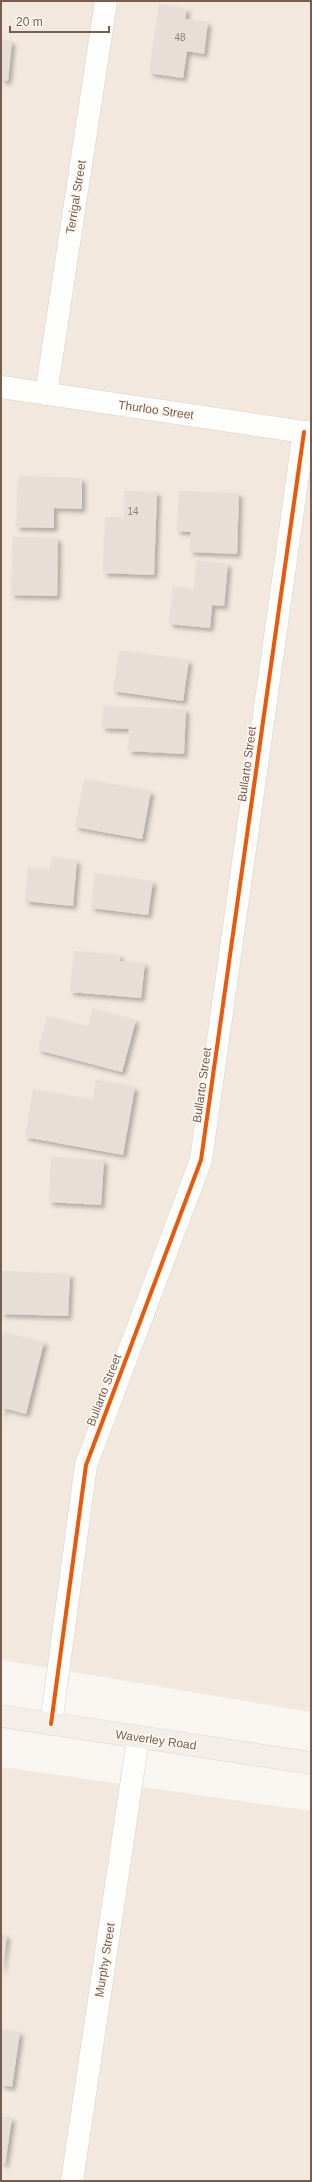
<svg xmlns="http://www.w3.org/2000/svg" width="312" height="2182" font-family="Arial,sans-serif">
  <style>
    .residential { fill: #f2e8de }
    .building { fill: #e6ded7; filter: url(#shadow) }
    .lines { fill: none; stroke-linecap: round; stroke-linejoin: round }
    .minor-casing { stroke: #d7d1cb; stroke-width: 23 }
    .major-casing { stroke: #dad1cc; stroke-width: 23 }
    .minor { stroke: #fefefd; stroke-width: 22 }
    .major { stroke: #f3eee8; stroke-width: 22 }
    .cycleway-casing { stroke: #fffaf3; stroke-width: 6 }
    .cycleway { stroke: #e8590c; stroke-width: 4 }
    .labels { text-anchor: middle; stroke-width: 3; stroke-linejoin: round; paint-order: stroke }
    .number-label { font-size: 10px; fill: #977e72 }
    .street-label { font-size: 12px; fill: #7a5c4d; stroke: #fffaf3 }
  </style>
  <defs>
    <filter id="shadow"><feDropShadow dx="3.5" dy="3.5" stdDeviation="2" flood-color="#0004"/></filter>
  </defs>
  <rect width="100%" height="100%" fill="#f9f5f0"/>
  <g class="residential">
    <polygon points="1,1 311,1 311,1712 1,1660"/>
    <polygon points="1,1767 311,1811 311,2181 1,2181"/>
  </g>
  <g class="building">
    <polygon points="159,4 187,9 185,19 208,22 204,54 187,51 183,78 149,73"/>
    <polygon points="1,40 12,41 8,81 1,80"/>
    <polygon points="18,476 82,478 82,509 54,508 54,528 16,527"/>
    <polygon points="124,491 157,492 154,575 103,573 105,517 124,517"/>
    <polygon points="179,491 239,493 237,554 190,552 191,532 177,531"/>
    <polygon points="13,537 58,538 57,596 11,595"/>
    <polygon points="196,560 228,564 224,606 212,605 210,628 169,624 173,586 194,589"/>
    <polygon points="119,650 189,660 183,701 113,691"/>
    <polygon points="103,706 186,709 184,754 128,751 129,729 102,728"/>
    <polygon points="84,779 151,791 142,839 75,827"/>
    <polygon points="51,857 77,860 73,906 25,901 28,867 50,869"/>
    <polygon points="95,873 153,881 148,915 91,908"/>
    <polygon points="74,951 120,955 120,961 145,963 141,998 70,992"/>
    <polygon points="92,1009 136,1020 122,1072 38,1050 47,1016 88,1027"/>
    <polygon points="96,1080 135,1087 123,1155 25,1137 33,1089 93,1100"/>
    <polygon points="51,1157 104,1160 101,1205 49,1202"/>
    <polygon points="2,1271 70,1274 68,1316 1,1314"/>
    <polygon points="1,1332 44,1342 26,1414 4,1408 2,1419"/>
    <polygon points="1,1934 7,1935 2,1970 1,1970"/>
    <polygon points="1,2029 20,2032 12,2087 1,2085"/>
    <polygon points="1,2116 12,2118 5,2164 1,2163"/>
  </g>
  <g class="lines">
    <g class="minor-casing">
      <g id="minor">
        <polyline points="1,387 311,433"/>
        <polyline points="46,394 106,1"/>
        <polyline points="51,1724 86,1465 201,1160 304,432"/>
        <polyline points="72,2181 138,1738"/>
      </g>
    </g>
    <g class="major-casing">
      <polyline id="major" points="1,1716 311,1763"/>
    </g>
    <use href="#minor" class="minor"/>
    <use href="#major" class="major"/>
    <g class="cycleway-casing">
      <polyline id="cycleway" points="51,1724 86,1465 201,1160 304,432"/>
    </g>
    <use href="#cycleway" class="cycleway"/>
  </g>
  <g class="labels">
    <g class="number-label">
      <text x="180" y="41">48</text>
      <text x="133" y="515">14</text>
    </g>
    <g class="street-label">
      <text transform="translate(76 197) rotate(-81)" y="4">Terrigal Street</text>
      <text transform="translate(156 410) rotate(8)" y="4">Thurloo Street</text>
      <text transform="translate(247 764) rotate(-82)" y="4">Bullarto Street</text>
      <text transform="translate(202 1085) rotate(-82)" y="4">Bullarto Street</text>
      <text transform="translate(104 1390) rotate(-69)" y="4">Bullarto Street</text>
      <text transform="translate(156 1740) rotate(8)" y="4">Waverley Road</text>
      <text transform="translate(105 1960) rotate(-81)" y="4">Murphy Street</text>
    </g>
  </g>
  <rect width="312" height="2182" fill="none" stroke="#7a5c4d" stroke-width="4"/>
  <path d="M10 26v6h99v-6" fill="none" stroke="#7a5c4d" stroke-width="2"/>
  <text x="16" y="26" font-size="12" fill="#7a5c4d" stroke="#fffaf3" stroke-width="3" paint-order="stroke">20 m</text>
</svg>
